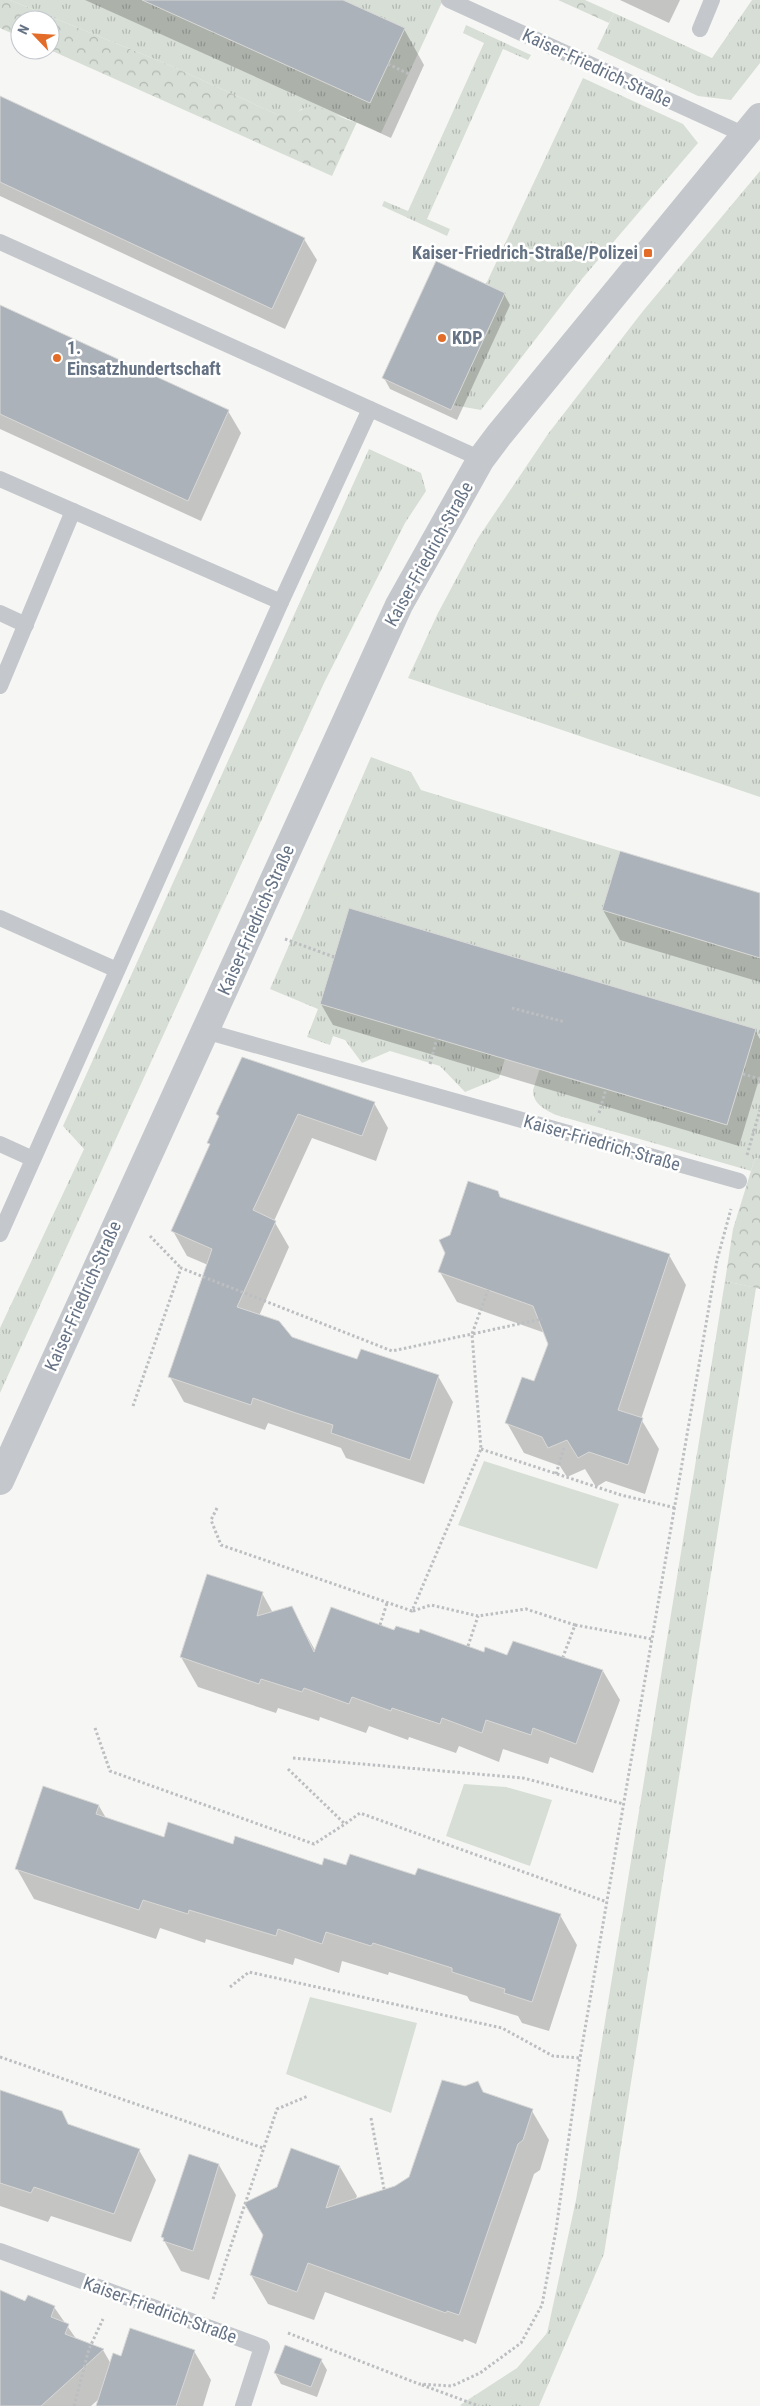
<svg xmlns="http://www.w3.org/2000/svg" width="760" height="2406" font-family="'Roboto Condensed',sans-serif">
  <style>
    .grass { fill: url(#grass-tufts) }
    .forest { fill: url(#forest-crowns) }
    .park { fill: #d7ded5 }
    .shadow { fill: #0003 }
    .building { fill: #abb2b9; stroke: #d8d8d6 }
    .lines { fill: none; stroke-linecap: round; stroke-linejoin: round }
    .path { stroke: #bcbec1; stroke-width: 3; stroke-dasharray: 2.5 2.5; stroke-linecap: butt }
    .service { stroke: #c4c7cb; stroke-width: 16 }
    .tertiary { stroke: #c4c7cb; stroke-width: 28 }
    .poi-dot { fill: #e26c28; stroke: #fff; stroke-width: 2 }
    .labels { text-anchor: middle; stroke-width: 5; stroke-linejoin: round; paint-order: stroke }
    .street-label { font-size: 18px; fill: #667385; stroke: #fff }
    .poi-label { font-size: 18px; font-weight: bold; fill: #667385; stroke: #fff; text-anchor: start }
  </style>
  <defs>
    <pattern id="grass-tufts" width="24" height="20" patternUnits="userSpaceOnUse" patternTransform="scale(1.25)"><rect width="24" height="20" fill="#d7ded5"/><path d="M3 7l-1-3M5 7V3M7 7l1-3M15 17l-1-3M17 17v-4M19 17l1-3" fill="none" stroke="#b2b8b2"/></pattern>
    <pattern id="forest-crowns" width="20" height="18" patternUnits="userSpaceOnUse" patternTransform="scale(1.25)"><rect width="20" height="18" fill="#d7ded5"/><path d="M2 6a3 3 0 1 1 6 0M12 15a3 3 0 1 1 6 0" fill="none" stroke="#b2b8b2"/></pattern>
  </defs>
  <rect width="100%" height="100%" fill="#f6f7f4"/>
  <g class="grass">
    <path d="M10 0H443L381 133C365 126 318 104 302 109 299 110 298 113 295 114 289 118 283 116 276 114L169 65Z"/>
    <polygon points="752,0 760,0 760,63 731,100 698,96 597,49 614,13 712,58"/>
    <polygon points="466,25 531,55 528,60 503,49 427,219 450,229 447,236 382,206 384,201 408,211 484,43 463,33"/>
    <polygon points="583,78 683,124 698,143 581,280 481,410 453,405 505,293 486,284"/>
    <polygon points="760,171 760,797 408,678 438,613 478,538 548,434 643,311"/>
    <polygon points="369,449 421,473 426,491 405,523 324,683 0,1393 0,1328 84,1149 63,1126"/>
    <path d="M371 757 411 772 421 790 620 851 602 910 760 958V1159L755 1158 751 1171 556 1115C544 1109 533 1104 533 1090L551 1033 549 1073 727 1125 756 1029 349 908 320 1004 498 1056 515 1027 499 1078 465 1092 440 1066 390 1051 362 1063 345 1040 333 1036 330 1045 307 1037 318 1009 270 989Z"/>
    <polygon points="725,1281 756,1288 604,2254 539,2406 462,2406 460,2405 517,2368 547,2333 576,2200"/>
  </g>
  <g class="forest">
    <path d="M0 0H10L169 65 276 114C299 119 300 104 317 107 332 110 342 120 357 122L332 176 50 50V20H20V37L0 28Z"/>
    <polygon points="558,0 585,0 614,13 609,23"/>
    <polygon points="755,1158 760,1159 760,1289 725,1281 733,1229"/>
  </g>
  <g class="park">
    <polygon points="484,1461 619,1504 597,1569 458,1525"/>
    <polygon points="464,1784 506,1787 552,1800 530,1866 446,1836"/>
    <polygon points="310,1997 417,2023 391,2113 286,2074"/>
  </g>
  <g class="shadow">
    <polygon points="85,0 340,0 404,29 424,65 391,138"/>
    <polygon points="620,0 680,0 669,23"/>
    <polygon points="0,97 304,239 317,260 285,329 0,196"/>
    <polygon points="504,294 510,305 457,420 390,389 384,378"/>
    <polygon points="0,306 228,411 241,433 201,521 0,429"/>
    <polygon points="760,895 760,982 620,940 603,910"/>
    <polygon points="321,1004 755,1030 760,1039 760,1076 739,1146 333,1025"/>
    <polygon points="374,1103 388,1128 376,1161 312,1138 274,1221 289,1247 259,1316 291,1338 358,1360 438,1376 453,1402 424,1484 346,1458 341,1448 268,1423 265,1430 184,1402 170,1377 208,1265 187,1256 173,1231 211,1146 209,1143 220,1118 218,1114"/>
    <polygon points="497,1192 501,1198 669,1255 686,1285 641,1419 659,1449 645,1494 606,1481 596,1487 585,1469 567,1477 560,1466 524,1453 507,1423 535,1383 549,1344 545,1333 457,1302 440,1272 451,1236"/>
    <polygon points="262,1593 273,1613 291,1607 316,1652 395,1632 484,1653 603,1671 620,1700 593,1773 550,1757 548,1764 503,1749 499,1762 459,1746 456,1753 409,1737 408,1740 369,1726 366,1733 320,1717 319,1721 278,1708 276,1713 198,1687 181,1657"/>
    <polygon points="99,1806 106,1818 165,1838 234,1845 323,1866 347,1866 416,1877 560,1915 577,1945 549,2031 522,2023 518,2016 470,2001 467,1996 389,1972 388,1975 342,1961 339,1973 295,1958 293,1965 206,1939 205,1943 160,1928 156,1939 34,1899 17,1869"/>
    <polygon points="478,2083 484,2093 532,2111 549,2140 540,2170 534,2174 476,2344 464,2339 463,2342 325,2292 314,2320 268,2304 251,2275 340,2167 357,2196 355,2200 395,2187 410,2178 465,2088"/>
    <polygon points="0,2092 61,2112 69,2126 139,2150 156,2180 131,2242 51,2216 48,2222 0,2206"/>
    <polygon points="219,2165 236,2195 209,2280 181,2271 162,2237"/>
    <polygon points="26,2303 54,2307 77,2340 103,2350 111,2364 122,2358 194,2351 211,2380 203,2406 97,2406 100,2398 91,2406 0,2406 0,2314"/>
    <polygon points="321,2360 327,2370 317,2397 281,2384 275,2373"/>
  </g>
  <g class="building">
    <polygon points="142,0 343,0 405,28 370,103"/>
    <polygon points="0,96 305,238 272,309 0,182"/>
    <polygon points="436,261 505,293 451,410 382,378"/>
    <polygon points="0,305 229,410 188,501 0,414"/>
    <polygon points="620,851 760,893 760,958 602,910"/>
    <polygon points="349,908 756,1029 727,1125 320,1004"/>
    <polygon points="242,1057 375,1102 362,1136 298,1114 253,1210 276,1221 237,1307 279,1321 292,1337 318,1346 357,1359 361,1349 439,1375 410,1460 331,1433 333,1425 296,1413 253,1398 251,1405 168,1377 212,1249 171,1231 210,1144 207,1143 219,1116 216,1114"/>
    <polygon points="468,1181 498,1191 500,1197 670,1254 618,1410 643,1418 628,1465 589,1452 578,1458 567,1440 548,1448 542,1437 505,1423 522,1377 534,1381 548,1344 533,1306 438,1272 445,1253 439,1240 450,1235"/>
    <polygon points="207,1574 263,1592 257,1616 292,1606 314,1652 331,1607 394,1630 396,1626 419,1633 420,1629 484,1652 485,1647 507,1655 513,1641 603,1670 576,1744 533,1728 531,1735 486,1720 482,1733 442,1718 440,1724 392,1708 391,1711 352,1697 349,1704 304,1688 302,1692 261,1679 259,1684 180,1657"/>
    <polygon points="43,1786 99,1805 96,1814 164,1837 168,1822 233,1844 235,1836 322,1865 324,1858 346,1865 350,1854 415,1875 418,1868 561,1914 532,2002 504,1993 505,1989 452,1972 452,1968 373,1943 371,1946 326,1932 322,1944 278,1929 276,1936 189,1910 188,1914 143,1900 139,1910 15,1869"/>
    <polygon points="442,2080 465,2086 478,2081 483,2092 533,2109 523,2140 518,2144 459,2315 447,2311 446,2313 308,2263 297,2292 250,2275 263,2235 244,2203 277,2187 291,2148 340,2166 326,2208 395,2186 409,2177"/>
    <polygon points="0,2090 62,2111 68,2124 140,2149 114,2214 34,2187 31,2193 0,2183"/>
    <polygon points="189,2154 219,2164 193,2251 163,2241 164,2238 161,2237"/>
    <polygon points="0,2290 25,2301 28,2295 55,2306 51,2317 69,2324 65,2334 104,2349 41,2406 0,2406"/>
    <polygon points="130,2328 195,2350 176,2406 96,2406 113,2353 121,2356"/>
    <polygon points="285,2345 322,2359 311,2387 274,2373"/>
  </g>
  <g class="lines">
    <g class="path">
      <polyline points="388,64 409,74"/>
      <polyline points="285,939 334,957"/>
      <polyline points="512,1008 565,1022"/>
      <polyline points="430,1064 437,1038"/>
      <polyline points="743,1074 760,1079"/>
      <polyline points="599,1113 606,1089"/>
      <polyline points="747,1155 760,1110"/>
      <polyline points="150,1236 181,1268"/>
      <polyline points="133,1406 181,1268 392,1351 472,1334 488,1290"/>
      <polyline points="481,1449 621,1495 676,1508"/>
      <polyline points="556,1474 564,1448"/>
      <polyline points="217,1508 211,1520 221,1545 412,1611 481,1449 472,1334 542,1319"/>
      <polyline points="413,1611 431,1605 478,1616 526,1609 575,1625 563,1657"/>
      <polyline points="380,1625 387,1603"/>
      <polyline points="575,1625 652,1639"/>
      <polyline points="468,1646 478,1616"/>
      <polyline points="95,1728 110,1771 314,1844 345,1824"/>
      <polyline points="293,1758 523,1778 624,1804"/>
      <polyline points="288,1769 345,1824 360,1813 607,1902"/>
      <polyline points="230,1987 249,1972 502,2028 553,2056 580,2058"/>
      <polyline points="0,2057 263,2148"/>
      <polyline points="371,2118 384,2189"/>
      <polyline points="213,2299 277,2109 308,2096"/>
      <polyline points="288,2333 419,2384 452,2386 480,2373 521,2343 542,2305 556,2230 580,2058 717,1260 731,1209"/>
      <polyline points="422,2385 479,2406"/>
      <polyline points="74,2406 89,2349 103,2319"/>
    </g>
    <g class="service">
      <polyline points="449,0 745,135"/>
      <polyline points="700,29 712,0"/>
      <polyline points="0,242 481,459"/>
      <polyline points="0,479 281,602"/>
      <polyline points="0,613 26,625"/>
      <polyline points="0,686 73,511"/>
      <polyline points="0,918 117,970"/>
      <polyline points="205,1031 739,1181"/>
      <polyline points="0,1144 33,1159"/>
      <polyline points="0,1234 281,602 370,409"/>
      <polyline points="0,2251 262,2347 243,2406"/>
    </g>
    <polyline class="tertiary" points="0,1481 399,605 481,459 499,435 760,117"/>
  </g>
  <g class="poi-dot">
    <rect x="643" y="248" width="10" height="10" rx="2.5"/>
    <circle cx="442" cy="338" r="5"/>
    <circle cx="57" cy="358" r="5"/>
  </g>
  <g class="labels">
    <g class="street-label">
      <text transform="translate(597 68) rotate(25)" y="6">Kaiser-Friedrich-Straße</text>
      <text transform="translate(429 554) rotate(-61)" y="6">Kaiser-Friedrich-Straße</text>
      <text transform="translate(256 920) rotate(-66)" y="6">Kaiser-Friedrich-Straße</text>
      <text transform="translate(602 1143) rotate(16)" y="6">Kaiser-Friedrich-Straße</text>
      <text transform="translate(83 1296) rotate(-66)" y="6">Kaiser-Friedrich-Straße</text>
      <text transform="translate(160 2310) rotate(20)" y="6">Kaiser-Friedrich-Straße</text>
    </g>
    <g class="poi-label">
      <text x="638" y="259" text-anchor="end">Kaiser-Friedrich-Straße/Polizei</text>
      <text x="452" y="344">KDP</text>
      <text x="67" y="354">1.<tspan x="67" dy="21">Einsatzhundertschaft</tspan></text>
    </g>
  </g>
  <g transform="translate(35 35) rotate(295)"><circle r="24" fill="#ffffff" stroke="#c2c7ce"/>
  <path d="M0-4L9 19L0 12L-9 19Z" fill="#e26c28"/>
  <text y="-8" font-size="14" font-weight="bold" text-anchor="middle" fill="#667385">N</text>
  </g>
</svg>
